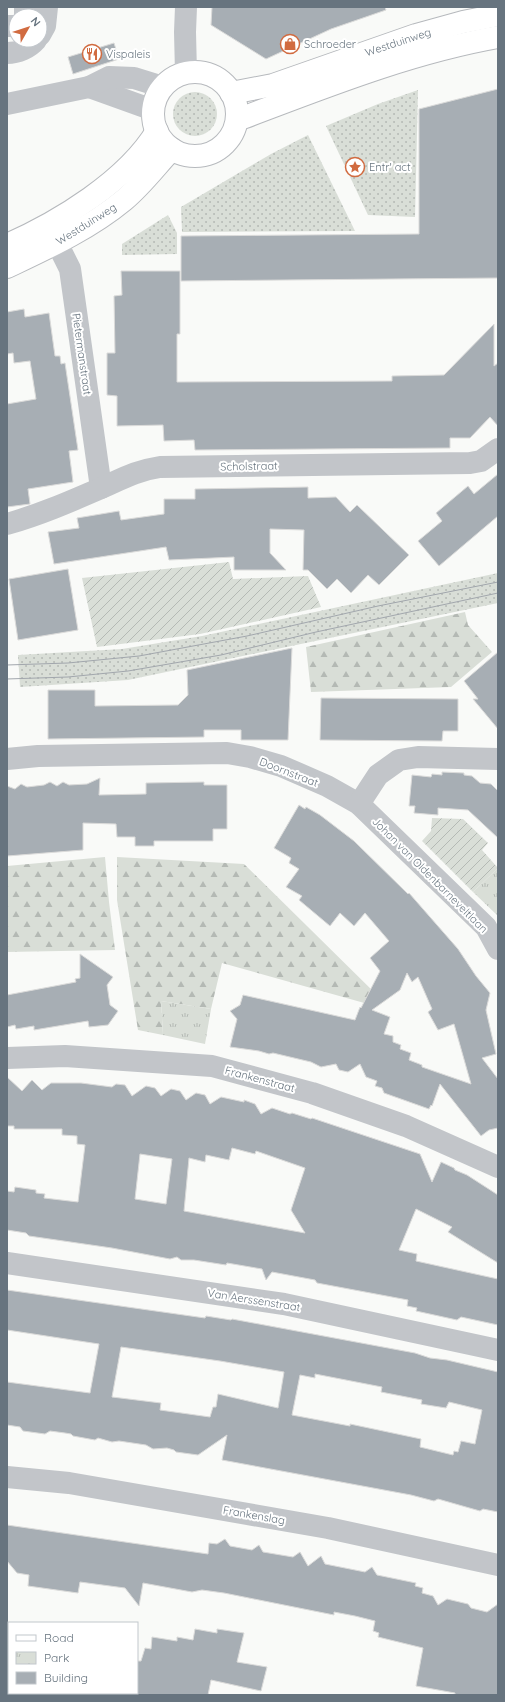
<svg xmlns="http://www.w3.org/2000/svg" width="505" height="1702" font-family="Quicksand,sans-serif">
  <style>
    .grass { fill: url(#grass-dots) }
    .forest { fill: url(#forest-firs) }
    .park { fill: url(#park-tufts) }
    .garden { fill: url(#garden-furrows) }
    .building { fill: #a7aeb4; stroke: #dbdbda; fill-rule: evenodd }
    .lines { fill: none; stroke-linecap: round; stroke-linejoin: round }
    .major-casing { stroke: #b6b9bd; stroke-width: 24 }
    .minor { stroke: #c2c5c9; stroke-width: 22 }
    .major { stroke: #fff; stroke-width: 22 }
    .tram { stroke: #a2a7ad; stroke-width: 1 }
    .labels { text-anchor: middle; stroke-width: 4; stroke-linejoin: round; paint-order: stroke }
    .street-label { font-size: 11px; fill: #67747f; stroke: #fff }
    .poi-label { font-size: 11px; fill: #67747f; stroke: #fff; text-anchor: start }
  </style>
  <defs>
    <pattern id="grass-dots" width="8" height="8" patternUnits="userSpaceOnUse"><rect width="8" height="8" fill="#d9ded7"/><path d="M2 2h.1M6 6h.1" fill="none" stroke="#b4b9b4" stroke-width="1.8" stroke-linecap="round"/></pattern>
    <pattern id="forest-firs" width="22" height="20" patternUnits="userSpaceOnUse"><rect width="22" height="20" fill="#d9ded7"/><path d="M5 1l3.5 6h-7zM16 11l3.5 6h-7z" fill="#b4b9b4"/></pattern>
    <pattern id="park-tufts" width="24" height="20" patternUnits="userSpaceOnUse"><rect width="24" height="20" fill="#d9ded7"/><path d="M3 7l-1-3M5 7V3M7 7l1-3M15 17l-1-3M17 17v-4M19 17l1-3" fill="none" stroke="#b4b9b4"/></pattern>
    <pattern id="garden-furrows" width="10" height="10" patternUnits="userSpaceOnUse"><rect width="10" height="10" fill="#d9ded7"/><path d="M-1 1l2-2M0 10L10 0M9 11l2-2" fill="none" stroke="#b4b9b4"/></pattern>
  </defs>
  <rect width="100%" height="100%" fill="#f9faf8"/>
  <g class="grass">
    <polygon points="418,90 415,217 368,215 326,126 378,104"/>
    <circle cx="195" cy="114" r="22"/>
    <polygon points="308,135 355,231 182,232 181,207 271,154"/>
    <polygon points="168,215 177,233 177,254 122,255 122,244"/>
    <polygon points="498,573 498,603 128,680 20,687 18,655 122,649 202,636"/>
  </g>
  <g class="forest">
    <polygon points="465,612 468,625 492,652 451,687 311,692 306,647"/>
    <polygon points="105,857 109,902 115,950 7,952 7,866"/>
    <polygon points="117,857 244,864 378,996 375,1006 222,963 211,1009 161,1001 163,1035 138,1030 117,900"/>
  </g>
  <g class="park">
    <polygon points="498,868 498,916 473,892"/>
    <polygon points="161,1001 211,1009 205,1044 163,1035"/>
  </g>
  <g class="garden">
    <polygon points="229,562 233,579 308,576 321,607 200,634 97,647 82,578"/>
    <polygon points="432,818 463,819 488,843 482,850 498,868 473,892 422,841 431,831"/>
  </g>
  <g class="building">
    <polygon points="212,7 385,7 386,10 331,29 266,59 211,25"/>
    <polygon points="114,43 119,59 73,74 68,57"/>
    <polygon points="498,89 498,278 181,281 181,236 419,234 419,109"/>
    <polygon points="121,271 180,271 180,334 177,334 177,382 392,381 392,376 444,375 494,324 494,366 498,363 498,426 490,417 470,438 450,438 450,448 195,450 194,440 164,441 163,425 117,426 117,396 107,395 107,353 115,353 114,296 122,295"/>
    <polygon points="24,309 25,317 49,313 55,356 60,356 61,364 65,363 78,450 69,451 73,482 28,489 30,504 7,507 7,404 36,399 30,361 14,363 13,353 7,354 7,312"/>
    <polygon points="498,474 498,516 439,566 418,541 442,521 436,513 468,486 474,494"/>
    <polygon points="308,487 308,498 336,497 350,512 357,505 409,555 379,585 368,575 351,593 337,579 327,589 308,570 303,570 304,530 270,529 270,553 286,570 234,570 234,557 169,560 166,547 54,564 48,532 79,528 77,518 119,511 121,520 164,514 164,499 195,499 195,489"/>
    <polygon points="68,569 78,630 18,640 9,579"/>
    <polygon points="292,648 288,740 241,740 241,730 204,730 204,737 48,739 48,690 95,690 95,706 178,705 188,695 187,670"/>
    <polygon points="498,652 498,729 473,699 478,699 464,681"/>
    <polygon points="321,698 458,699 458,731 443,731 442,741 320,740"/>
    <polygon points="442,772 464,773 464,775 472,776 480,783 491,784 498,791 498,838 468,810 438,808 438,815 414,813 415,806 409,806 412,775 431,777 432,774 442,775"/>
    <polygon points="100,778 99,795 146,794 146,783 204,782 204,785 227,785 227,829 213,829 213,841 154,841 154,846 135,846 135,837 117,837 116,824 83,823 83,850 7,856 7,786 15,789 21,784 27,787 44,785 50,782 57,786 63,782 69,785 87,784"/>
    <path d="M299 805 305 809 306 807 320 815 354 841 408 894 409 893 458 949 476 976 490 993 486 1010 496 1054 482 1058 498 1079V1128L489 1130 481 1136 440 1084 432 1106 431 1105 429 1109 384 1093 382 1088 375 1086 377 1081 366 1077 360 1064 348 1072 339 1070 336 1064 321 1067 311 1062 273 1053 269 1054 259 1051 230 1047 237 1019 230 1011 240 1005 243 995 355 1020 360 1007 361 1008 380 971 370 958 389 941 365 913 354 926 340 913 330 926 299 900 302 896 286 887 299 869 289 863 291 858 274 848ZM407 973 412 982 418 977 432 1009 428 1012 438 1030 454 1024 471 1084 422 1067V1065L409 1060 411 1053 400 1049 401 1045 393 1042V1036L384 1034 390 1017 372 1010 400 990Z"/>
    <polygon points="80,954 113,977 107,985 110,1005 118,1011 108,1025 89,1027 88,1021 34,1030 34,1026 16,1029 15,1025 7,1027 7,995 76,982 75,979 80,978"/>
    <path d="M7 1077 22 1091 32 1080 42 1090 51 1083H81L112 1087 116 1084 125 1085 132 1096 146 1086 155 1088 161 1096 171 1089 180 1091 186 1100 196 1093 205 1095 210 1104 221 1097 244 1102V1100L255 1104 261 1114 272 1108 290 1114 292 1113 311 1119 312 1118 420 1154 432 1182 441 1162 454 1168 455 1170 467 1175 498 1195V1263L448 1232 452 1227 416 1209 399 1250 417 1254 416 1261 498 1279V1325L461 1317 457 1320 416 1311 417 1308 407 1306 408 1300 317 1283 315 1280 272 1272 266 1280 262 1269 227 1263 226 1265 194 1260H181L177 1257 170 1259 112 1248 29 1236 26 1233 7 1230V1191L14 1192 15 1187 36 1190V1193L45 1194 44 1198 78 1202 85 1145 77 1144V1136L62 1135V1129H14V1126H7ZM232 1148 255 1154 256 1151 305 1168 291 1210 305 1233 184 1211 189 1158 205 1162 206 1155 229 1160ZM140 1154 172 1159 166 1204 135 1199Z"/>
    <path d="M7 1290 205 1318 206 1316 231 1320 232 1319 415 1353 430 1358 447 1360 498 1372V1512L483 1509 480 1511 438 1499 434 1501 411 1495 222 1460 227 1435 198 1455 176 1452 174 1450 167 1448 153 1449 146 1445 119 1441 112 1442 98 1438 95 1440 73 1436 71 1434 65 1433 50 1431 45 1434 23 1431 20 1427 7 1425V1382L90 1393 99 1344 7 1330ZM121 1347 220 1361 284 1372 278 1408 218 1394 216 1407H213L210 1417 160 1410 161 1403 112 1397ZM315 1374 382 1387 381 1392 422 1400 421 1404 446 1408 449 1402 482 1410 475 1444 461 1441 458 1452 454 1451 453 1455 420 1447 421 1439 350 1424V1426L292 1415 300 1375 315 1378Z"/>
    <polygon points="7,1525 208,1554 209,1543 217,1544 225,1539 230,1546 252,1550 259,1545 263,1552 293,1557 300,1552 308,1566 321,1556 325,1564 365,1572 372,1567 377,1575 416,1583 415,1586 423,1588 422,1593 433,1596 438,1605 447,1599 468,1604 471,1608 487,1612 498,1604 498,1695 455,1695 455,1693 416,1686 423,1648 378,1637 379,1633 373,1631 375,1621 355,1616 334,1612 334,1615 224,1593 202,1590 192,1592 143,1583 139,1606 125,1588 80,1582 78,1593 28,1586 29,1575 17,1573 7,1561"/>
    <polygon points="195,1629 217,1633 217,1629 244,1633 237,1662 267,1667 261,1691 211,1680 208,1695 137,1695 137,1661 141,1661 145,1648 151,1649 152,1637 177,1641 177,1637 193,1640"/>
  </g>
  <g class="lines">
    <g class="major-casing">
      <g id="major">
        <circle cx="195" cy="114" r="42"/>
        <polyline points="231,93 273,85 416,35 463,22 498,15"/>
        <path d="M237 120C322 88 408 53 498 37"/>
        <path d="M7 245C59 222 127 181 157 131"/>
        <path d="M7 267C47 248 89 229 124 200 142 185 156 166 172 149"/>
      </g>
    </g>
    <g class="minor">
      <polyline points="25,16 25,7"/>
      <polyline points="7,26 16,26"/>
      <polyline points="40,35 45,26 47,7"/>
      <path d="M7 53C18 53 29 48 36 40"/>
      <polyline points="186,73 185,32 186,7"/>
      <polyline points="89,87 153,110"/>
      <polyline points="7,104 89,87 109,77 134,78 163,87"/>
      <polyline points="47,226 57,243 70,269 101,488"/>
      <path d="M7 524C39 515 69 502 99 489 122 479 134 471 160 467L470 463 481 461 498 449"/>
      <polyline points="7,759 38,756 227,753 250,757 281,766 327,786 359,804 486,927 498,949"/>
      <polyline points="359,804 378,775 399,760 418,757 498,759"/>
      <polyline points="7,1058 65,1056 212,1066 312,1093 406,1126 498,1167"/>
      <polyline points="7,1263 284,1304 498,1350"/>
      <polyline points="7,1477 69,1483 328,1528 498,1565"/>
    </g>
    <use href="#major" class="major"/>
    <g class="tram">
      <polyline points="7,665 68,663 139,656 247,636 378,606 498,582"/>
      <polyline points="7,679 68,677 128,671 221,655 316,632 498,593"/>
    </g>
  </g>
  <defs>
    <g id="shop-ring" transform="scale(1)"><circle r="9.5" fill="#fff" stroke="#d16b40" stroke-width="1.5"/><path d="M-5-2.5h2.3a2.7 3.5 0 0 1 5.4 0H5L5.5 6h-11ZM-1.5-2.5h3a1.5 2.3 0 0 0-3 0Z" fill="#d16b40"/></g>
    <g id="restaurant-ring" transform="scale(1)"><circle r="9.5" fill="#fff" stroke="#d16b40" stroke-width="1.5"/><path d="M-5-6h1v4h1v-4h1v4h1v-4h1v5L-1.5 .5V6h-2V.5L-5-1ZM5-6V6H3V1.5H1.5Q1.5-4 5-6Z" fill="#d16b40"/></g>
    <g id="sight-ring" transform="scale(1)"><circle r="9.5" fill="#fff" stroke="#d16b40" stroke-width="1.5"/><path d="M0-6L1.8-2.2L6-1.7L2.9 1.2L3.7 5.4L0 3.3L-3.7 5.4L-2.9 1.2L-6-1.7L-1.8-2.2Z" fill="#d16b40"/></g>
  </defs>
  <g fill-rule="evenodd">
    <use href="#shop-ring" x="290" y="44"/>
    <use href="#restaurant-ring" x="92" y="54"/>
    <use href="#sight-ring" x="355" y="167"/>
  </g>
  <g class="labels">
    <g class="street-label">
      <text transform="translate(398 42) rotate(-18)" y="4">Westduinweg</text>
      <text transform="translate(86 224) rotate(-32)" y="4">Westduinweg</text>
      <text transform="translate(82 354) rotate(82)" y="4">Pietermanstraat</text>
      <text transform="translate(249 466) rotate(-1)" y="4">Scholstraat</text>
      <text transform="translate(289 772) rotate(21)" y="4">Doornstraat</text>
      <text transform="translate(430 875) rotate(45)" y="4">Johan van Oldenbarneveltlaan</text>
      <text transform="translate(260 1079) rotate(15)" y="4">Frankenstraat</text>
      <text transform="translate(254 1300) rotate(9)" y="4">Van Aerssenstraat</text>
      <text transform="translate(254 1515) rotate(10)" y="4">Frankenslag</text>
    </g>
    <g class="poi-label">
      <text x="304" y="48">Schroeder</text>
      <text x="106" y="58">Vispaleis</text>
      <text x="369" y="171">Entr' act</text>
    </g>
  </g>
  <rect width="505" height="1702" fill="none" stroke="#67747f" stroke-width="16"/>
  <rect x="8" y="1622" width="130" height="72" fill="#ffffff" stroke="#c2c7cc"/>
  <rect x="16" y="1635" width="20" height="6" fill="#ffffff" stroke="#c2c7cc"/>
  <text x="44" y="1642" font-size="12" fill="#67747f">Road</text>
  <rect x="16" y="1652" width="20" height="12" fill="url(#park-tufts)" stroke="#c2c7cc"/>
  <text x="44" y="1662" font-size="12" fill="#67747f">Park</text>
  <rect x="16" y="1672" width="20" height="12" fill="#a7aeb4" stroke="#c2c7cc"/>
  <text x="44" y="1682" font-size="12" fill="#67747f">Building</text>
  <g transform="translate(28 28) rotate(51)"><circle r="19" fill="#ffffff" stroke="#c2c7cc"/>
  <path d="M0-3L7 15L0 10L-7 15Z" fill="#d16b40"/>
  <text y="-6" font-size="11" font-weight="bold" text-anchor="middle" fill="#67747f">N</text>
  </g>
</svg>
